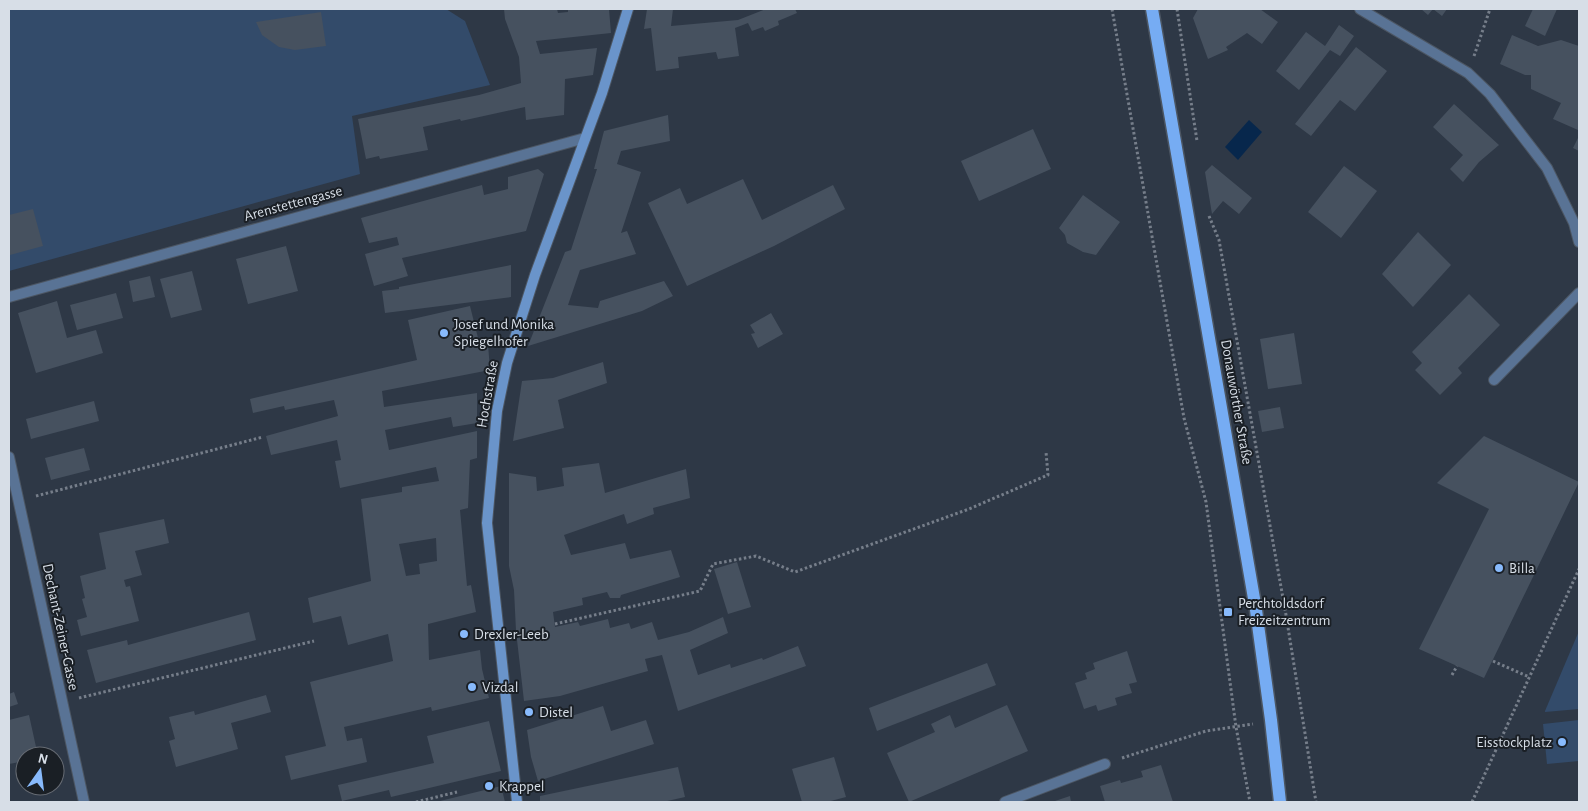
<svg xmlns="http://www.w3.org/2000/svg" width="1588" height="811" font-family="'Alegreya Sans',sans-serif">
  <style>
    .green { fill: #334b6a }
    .water { fill: #07274c }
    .building { fill: #46515f; fill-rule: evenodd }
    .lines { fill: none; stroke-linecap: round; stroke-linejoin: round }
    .lane-casing { stroke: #4c5663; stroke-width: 12 }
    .street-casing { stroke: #4c5663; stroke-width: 12 }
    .secondary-casing { stroke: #4c5663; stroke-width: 12 }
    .primary-casing { stroke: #4c5663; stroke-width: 15 }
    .path { stroke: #767e8a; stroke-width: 3; stroke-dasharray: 2.5 2.5; stroke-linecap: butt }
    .lane { stroke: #597395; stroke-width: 10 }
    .street { stroke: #597395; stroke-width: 10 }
    .secondary { stroke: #6a94ca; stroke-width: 10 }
    .primary { stroke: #76acf3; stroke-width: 12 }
    .poi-dot { fill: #88bafc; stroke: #1a1f25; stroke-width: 2 }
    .labels { text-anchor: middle; stroke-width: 4; stroke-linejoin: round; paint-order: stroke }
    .street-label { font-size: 15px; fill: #d7dee7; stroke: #1a1f25 }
    .poi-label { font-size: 15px; fill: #d7dee7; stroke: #1a1f25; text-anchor: start }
  </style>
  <rect width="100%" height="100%" fill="#2e3846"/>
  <g class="green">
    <polygon points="9,9 446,9 465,21 490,85 352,116 360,174 9,271"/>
    <polygon points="1579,631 1579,709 1545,712 1545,711"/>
    <polygon points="1579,720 1579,761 1547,764 1543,724"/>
  </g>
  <polygon class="water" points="1249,120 1262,132 1238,160 1225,147"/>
  <g class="building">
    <polygon points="504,9 557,9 558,13 568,12 568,9 609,9 611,33 536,41 540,54 597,48 593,75 565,79 564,115 526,120 525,107 461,121 460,119 423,127 428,150 380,159 379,156 366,159 358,119 479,95 521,83 519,57 505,19"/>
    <polygon points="647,9 673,9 671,26 738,20 766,9 795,9 797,13 778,21 779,25 765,31 763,27 752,31 748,23 735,28 739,56 718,59 716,52 678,57 679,68 656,71 651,28 644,29"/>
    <polygon points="1198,9 1234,9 1235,10 1239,9 1260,9 1278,22 1262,44 1247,33 1226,47 1228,50 1208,59 1193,18"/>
    <polygon points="1421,9 1447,9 1442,16 1433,9 1428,15"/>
    <polygon points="1533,9 1557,9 1545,36 1525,26"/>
    <polygon points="321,12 326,46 295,50 279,47 262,35 256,22"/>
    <polygon points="1339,25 1354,36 1340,56 1330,50 1299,90 1276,71 1306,32 1325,46"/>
    <polygon points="1512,35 1538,46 1561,40 1579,46 1578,130 1553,119 1561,103 1531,89 1531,75 1525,75 1500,64"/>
    <polygon points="1356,47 1387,71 1355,111 1340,100 1311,136 1295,124"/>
    <polygon points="1454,104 1499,145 1479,162 1463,182 1450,169 1463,155 1433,127"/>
    <polygon points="668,115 670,141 621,151 617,164 641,172 621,233 627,231 636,254 580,270 568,305 598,308 600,301 664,281 673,296 642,311 528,346 565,252 571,250 597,169 594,169 604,131"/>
    <polygon points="1033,129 1051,169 979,201 961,161"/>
    <polygon points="1579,136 1579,151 1573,148"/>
    <polygon points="1212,165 1252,198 1239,214 1223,201 1212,214 1205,172"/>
    <polygon points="1344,166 1377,191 1341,238 1308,212"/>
    <polygon points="538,169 544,174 526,231 402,258 408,276 374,286 365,254 399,245 397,237 369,243 361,218 482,185 484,195 508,189 508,177"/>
    <polygon points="743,179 762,220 833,185 845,209 774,246 687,286 648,203 680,188 687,204"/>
    <polygon points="1083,195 1120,222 1096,255 1083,252 1067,243 1065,235 1059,228"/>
    <polygon points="33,209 43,246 10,255 9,215"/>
    <polygon points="1418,232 1451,265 1413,307 1382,274"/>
    <polygon points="286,246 298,291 248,304 236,259"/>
    <polygon points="511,265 511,297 385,313 382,291 399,289 399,287"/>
    <polygon points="192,271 202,310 171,318 160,279"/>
    <polygon points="150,276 155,297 133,302 129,281"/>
    <polygon points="116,293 123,318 77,330 70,305"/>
    <polygon points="1469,294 1500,325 1458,368 1462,373 1440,395 1415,370 1422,363 1412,352"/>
    <polygon points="57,301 67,338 96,330 103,353 36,373 18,313"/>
    <path d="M470 306 480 346 488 344 490 370 382 391 384 407 477 393V423L453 427 451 417 385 430 389 450 477 431V458L470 460 468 508 460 510 467 586 471 585 476 612 428 624 429 660 480 650 482 669 489 698 432 711 431 707 344 727 347 741 362 738 367 762 291 780 285 756 326 746 310 682 393 661 388 634 348 645 341 616 313 623 308 598 371 581 361 499 402 492V487L439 481 436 467 340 488 335 461 341 460 337 440 271 455 266 436 338 416 334 400 285 410 284 406 253 413 250 399 417 360 408 320ZM436 538 437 561 419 564 420 574 406 576 399 544Z"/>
    <polygon points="771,313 783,334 758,348 751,334 755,333 750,325"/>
    <polygon points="1294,333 1302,384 1268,389 1260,339"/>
    <polygon points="603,362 607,383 558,400 564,428 513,441 522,381 553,378"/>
    <polygon points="94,401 99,421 31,439 26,419"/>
    <polygon points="1280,407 1284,428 1262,432 1258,411"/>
    <polygon points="1484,436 1579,482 1484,678 1419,649 1489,509 1437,483"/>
    <polygon points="84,448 90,470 51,480 45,458"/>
    <polygon points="599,463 605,493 686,469 690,498 653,508 654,514 627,524 624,514 564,535 571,555 625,543 630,559 671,550 680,577 621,595 620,598 610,598 607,592 582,598 583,605 553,612 555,627 578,622 580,626 608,619 610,628 629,623 631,629 652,622 658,640 689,632 723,617 728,633 690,650 698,675 730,664 731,668 762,658 763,660 798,646 806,666 678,711 662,655 645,659 648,671 560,696 524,701 516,631 514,590 509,566 509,473 536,477 537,491 564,486 562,468"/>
    <polygon points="164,519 169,543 135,551 142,575 124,580 126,587 130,586 139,621 81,636 77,620 87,617 82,599 85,598 80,576 106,569 99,533"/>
    <polygon points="737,562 751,607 728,614 714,569"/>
    <polygon points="249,612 256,640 96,683 87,650 127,640 128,645"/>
    <polygon points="1127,651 1137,682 1129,684 1132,693 1115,698 1117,705 1098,711 1096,705 1084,709 1075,683 1087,679 1085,673 1095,669 1093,663"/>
    <polygon points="987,663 996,685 877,731 869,708"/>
    <polygon points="14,692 18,704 9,707 9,694"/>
    <polygon points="266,695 271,712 231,723 238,749 176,767 169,741 175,739 169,717 194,711 195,715"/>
    <polygon points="1007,705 1028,751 909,802 887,753 935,732 931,724 950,715 955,728"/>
    <polygon points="603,706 611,731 646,720 654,744 538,781 531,757 527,730"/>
    <polygon points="29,715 38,756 25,756 25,761 9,764 9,720"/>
    <polygon points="489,721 501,771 391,797 389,790 342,801 338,785 434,763 427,736"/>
    <polygon points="834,757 846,797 827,802 802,802 792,769"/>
    <polygon points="1161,765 1173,802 1105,802 1100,786 1120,780 1121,783 1143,777 1141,771"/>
    <polygon points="678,767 685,797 663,802 540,802 540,796"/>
    <polygon points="501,786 505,802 436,802"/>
    <polygon points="1070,796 1071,802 1052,802"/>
  </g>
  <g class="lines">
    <g class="lane-casing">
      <polyline id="lane" points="1494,380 1579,293"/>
    </g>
    <g class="street-casing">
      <g id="street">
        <polyline points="1360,9 1468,73 1490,94 1547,168 1574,223 1579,242"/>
        <polyline points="9,297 585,138"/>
        <polyline points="9,457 84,802"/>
        <polyline points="1005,802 1105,764"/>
      </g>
    </g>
    <g class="secondary-casing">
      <polyline id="secondary" points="517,802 487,523 497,411 507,363 535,275 602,93 628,9"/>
    </g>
    <g class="primary-casing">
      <polyline id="primary" points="1152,9 1256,610 1271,720 1280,802"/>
    </g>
    <g class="path">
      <polyline points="1112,9 1184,418 1206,502 1236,727 1250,802"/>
      <polyline points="1177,9 1197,141"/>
      <polyline points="1474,56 1490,9"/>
      <polyline points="1209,216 1219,240 1286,615 1316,802"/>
      <polyline points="36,496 263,437"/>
      <polyline points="555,624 700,591 713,564 756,556 795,572 969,509 1048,475 1046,452"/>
      <polyline points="1493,661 1529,677"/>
      <polyline points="1452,675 1457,666"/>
      <polyline points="79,698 314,641"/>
      <polyline points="1122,758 1206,731 1253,724"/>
      <polyline points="416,802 457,792"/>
      <polyline points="1472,802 1579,569"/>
    </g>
    <use href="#lane" class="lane"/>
    <use href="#street" class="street"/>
    <use href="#secondary" class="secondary"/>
    <use href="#primary" class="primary"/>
  </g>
  <g class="poi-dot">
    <circle cx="444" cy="333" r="5"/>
    <circle cx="1499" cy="568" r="5"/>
    <rect x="1223" y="607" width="10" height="10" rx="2.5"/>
    <circle cx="464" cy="634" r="5"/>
    <circle cx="472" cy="687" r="5"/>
    <circle cx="529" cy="712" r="5"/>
    <circle cx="1562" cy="742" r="5"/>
    <circle cx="489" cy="786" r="5"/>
  </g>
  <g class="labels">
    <g class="street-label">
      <text transform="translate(293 203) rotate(-15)" y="5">Arenstettengasse</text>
      <text transform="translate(487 394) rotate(-80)" y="5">Hochstraße</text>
      <text transform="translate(1237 402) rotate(80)" y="5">Donauwörther Straße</text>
      <text transform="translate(61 627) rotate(78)" y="5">Dechant-Zeiner-Gasse</text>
    </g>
    <g class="poi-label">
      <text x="454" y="329">Josef und Monika<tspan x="454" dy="17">Spiegelhofer</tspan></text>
      <text x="1509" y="573">Billa</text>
      <text x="1238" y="608">Perchtoldsdorf<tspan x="1238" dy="17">Freizeitzentrum</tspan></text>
      <text x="474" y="639">Drexler-Leeb</text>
      <text x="482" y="692">Vizdal</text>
      <text x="539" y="717">Distel</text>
      <text x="1552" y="747" text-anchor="end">Eisstockplatz</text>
      <text x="499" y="791">Krappel</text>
    </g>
  </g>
  <rect width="1588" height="811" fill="none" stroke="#d7dee7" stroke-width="20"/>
  <g transform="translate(40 771) rotate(14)"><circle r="24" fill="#1a1f25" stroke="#666b73"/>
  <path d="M0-4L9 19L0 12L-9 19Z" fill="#88bafc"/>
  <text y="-8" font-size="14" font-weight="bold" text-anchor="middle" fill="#d7dee7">N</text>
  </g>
</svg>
